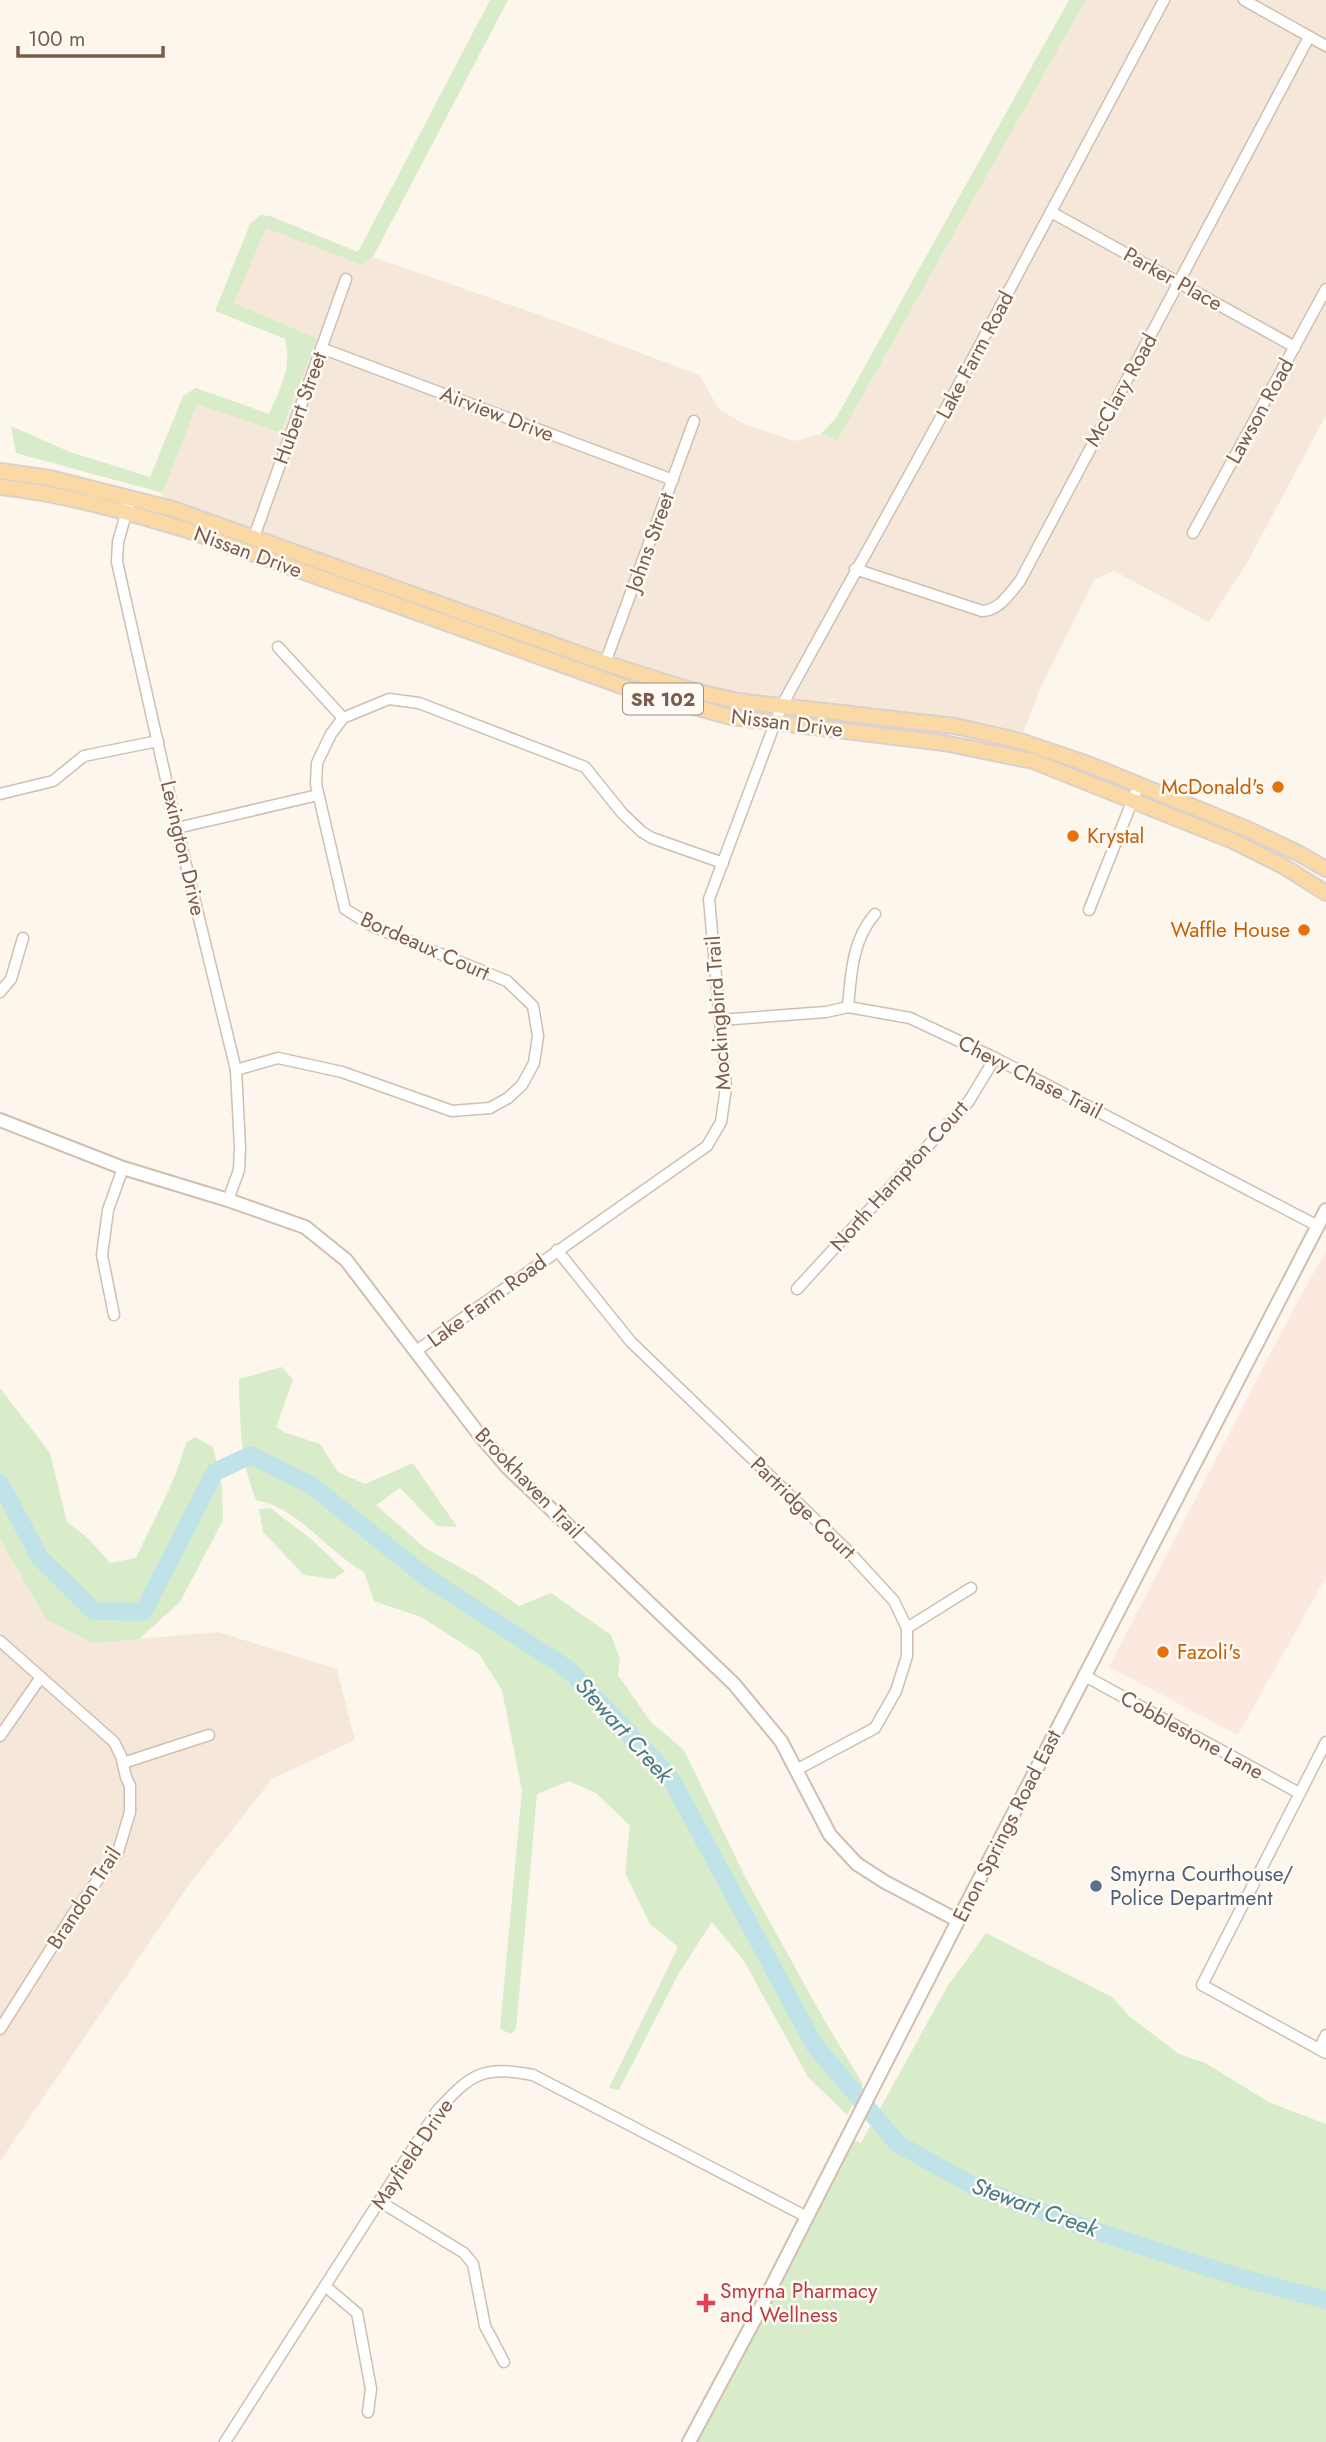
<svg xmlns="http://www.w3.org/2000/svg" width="1326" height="2442" font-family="Jost,sans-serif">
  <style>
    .residential { fill: #f5e8da }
    .commercial { fill: #fde8e0 }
    .green { fill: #d8ecc9 }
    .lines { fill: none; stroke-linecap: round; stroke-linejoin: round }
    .river { stroke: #bfe3e8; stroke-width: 18 }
    .minor-casing { stroke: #d1beb0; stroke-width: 13 }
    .tertiary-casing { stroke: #d1beb0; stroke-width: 16 }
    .primary-casing { stroke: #dad1cd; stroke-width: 18 }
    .minor { stroke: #fff; stroke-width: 10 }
    .tertiary { stroke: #fff; stroke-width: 12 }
    .primary { stroke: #fbd9a5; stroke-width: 14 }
    .food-dot { fill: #e8710a; stroke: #fffaf3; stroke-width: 2.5 }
    .service-dot { fill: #5c6f8a; stroke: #fffaf3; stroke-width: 2.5 }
    .health-dot { fill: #e0444e; stroke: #fffaf3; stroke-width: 2.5 }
    .labels { text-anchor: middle; stroke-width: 5; stroke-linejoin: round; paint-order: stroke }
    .shield { fill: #fffaf3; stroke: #a28b7f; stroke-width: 2 }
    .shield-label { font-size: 19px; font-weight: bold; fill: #7a5c4d }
    .street-label { font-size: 21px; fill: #7a5c4d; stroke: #fffaf3 }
    .food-label { font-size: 21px; fill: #c56008; stroke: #fffaf3; text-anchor: end }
    .service-label { font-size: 21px; fill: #4e5e75; stroke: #fffaf3; text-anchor: start }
    .health-label { font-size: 21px; fill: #be3a42; stroke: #fffaf3; text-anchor: start }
    .water-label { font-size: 23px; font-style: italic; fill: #437c86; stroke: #fffaf3 }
  </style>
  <rect width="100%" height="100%" fill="#fdf6ec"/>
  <g class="residential">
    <polygon points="1086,0 1326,0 1326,415 1248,561 1209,622 1114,571 1094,580 1042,684 1020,741 738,701 159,505 197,403 282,432 317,338 234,303 266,227 362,265 373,257 548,318 699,375 719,409 744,424 794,441 821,434 837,441"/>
    <polygon points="0,1528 139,1639 218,1632 337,1669 355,1740 272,1779 188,1886 0,2161"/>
  </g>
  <polygon class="commercial" points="1326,1250 1326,1577 1238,1735 1109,1667 1283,1329"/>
  <g class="green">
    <path d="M490 0H508L373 257 362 265 266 228 234 303 317 338 281 433 197 404 163 493 16 453 11 426 70 452 150 477 183 396 196 388 269 414C281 387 292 368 285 339L215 311 250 224 260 215 270 216 358 252Z"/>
    <polygon points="1069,0 1086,0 837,441 821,434 836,418"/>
    <path d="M282 1367 293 1380 276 1427 286 1433 320 1444 338 1472 365 1484 413 1463 457 1527 437 1526 400 1488 376 1505 425 1548 476 1576 519 1606 551 1593 611 1635 620 1659 618 1675 651 1722 684 1750 745 1877 823 2018 863 2084 847 2115 808 2077 744 1961 712 1922 679 1973 619 2090 609 2088 678 1947 650 1924 625 1873 630 1826 596 1793 569 1781 537 1794 516 2029 511 2034 500 2029 522 1790 502 1690 479 1654 421 1617 374 1601 364 1572C326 1551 299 1508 256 1500 240 1461 240 1421 239 1379Z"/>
    <path d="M0 1388 50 1453 67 1522 88 1538 110 1563 136 1558C153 1521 175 1483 186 1443L195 1437 213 1447 222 1487 223 1520 180 1602 139 1639 93 1643 47 1620 0 1539Z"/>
    <polygon points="270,1508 311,1539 345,1571 334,1579 304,1575 263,1532 259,1509"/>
    <polygon points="986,1933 1112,1997 1129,2016 1179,2054 1205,2063 1269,2102 1326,2124 1326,2442 689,2442 848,2138 861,2143 947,1987"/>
  </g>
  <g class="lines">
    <polyline class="river" points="0,1483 40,1558 94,1611 143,1612 215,1472 251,1455 311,1485 426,1577 568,1669 670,1777 815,2046 898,2144 977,2188 1089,2229 1235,2276 1326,2300"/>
    <g class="minor-casing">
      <g id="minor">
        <polyline points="1244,0 1326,46"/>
        <polyline points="1051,212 1295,347"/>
        <polyline points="321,348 673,480"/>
        <polyline points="128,507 118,542 117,562 177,828 236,1070 240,1147 239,1170 228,1200"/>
        <polyline points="1193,533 1326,289"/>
        <polyline points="254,537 346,279"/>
        <path d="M855 569 982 611C999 611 1009 594 1020 581L1309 37"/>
        <polyline points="278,647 343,718"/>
        <polyline points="605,663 694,421"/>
        <polyline points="0,794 53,781 84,756 158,741"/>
        <polyline points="177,828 318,795"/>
        <polyline points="1089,910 1139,784"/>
        <polyline points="0,992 11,979 23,938"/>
        <path d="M848 1007C851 975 852 940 875 914"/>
        <polyline points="720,1020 826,1012 848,1007 910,1018 995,1058 1318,1226"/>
        <polyline points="236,1070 278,1058 342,1072 452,1111 490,1108 508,1098 522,1085 534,1063 538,1036 533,1006 507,981 374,927 345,909 316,784 317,763 331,734 343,718 389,699 419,703 585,767 622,813 642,832 652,838 723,863"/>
        <polyline points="557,1250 631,1342 849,1552 894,1601 907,1628 907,1656 896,1691 875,1728 796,1770"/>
        <polyline points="797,1289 969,1101 995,1058"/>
        <polyline points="114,1315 102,1255 108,1210 123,1168"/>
        <polyline points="416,1351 707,1146 721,1122 726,1087 709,899 781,707 950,401 1164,0"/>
        <polyline points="907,1628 971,1588"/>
        <polyline points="0,1641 114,1742 121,1756 126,1777 130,1786 130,1812 118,1852 73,1914 0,2029"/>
        <polyline points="1085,1676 1299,1793"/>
        <polyline points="0,1736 41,1677"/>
        <polyline points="1326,1742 1202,1985 1326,2053"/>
        <polyline points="123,1763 209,1735"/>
        <polyline points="1319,2049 1326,2035"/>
        <polyline points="379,2201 464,2253 473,2264 485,2326 504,2362"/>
        <polyline points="325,2286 357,2313 371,2389 368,2412"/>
        <path d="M225 2442 437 2111C471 2074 482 2065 533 2075L807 2217"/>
      </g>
    </g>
    <g class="tertiary-casing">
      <g id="tertiary">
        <polyline points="0,1120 123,1168 228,1200 305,1227 346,1260 478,1433 508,1468 734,1684 781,1741 830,1835 857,1864 885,1882 957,1920"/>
        <polyline points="689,2442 757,2315 965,1907 1326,1210"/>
      </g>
    </g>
    <g class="primary-casing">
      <g id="primary">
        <polyline points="0,471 50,478 173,509 605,663 694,691 738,701 955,726 1020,741 1088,764 1245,828 1298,853 1326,869"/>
        <path d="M0 487C65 494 127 512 190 531L630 689 731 717 944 743 1033 761 1233 841 1283 866 1326 893"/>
      </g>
    </g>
    <use href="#minor" class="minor"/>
    <use href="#tertiary" class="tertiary"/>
    <use href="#primary" class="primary"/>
  </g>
  <g class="food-dot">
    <circle cx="1278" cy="787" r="7"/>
    <circle cx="1073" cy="836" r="7"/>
    <circle cx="1304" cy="930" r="7"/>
    <circle cx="1163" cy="1652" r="7"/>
  </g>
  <circle class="service-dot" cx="1096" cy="1886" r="7"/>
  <path class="health-dot" d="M702.5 2292.5h7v7h7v7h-7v7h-7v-7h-7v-7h7z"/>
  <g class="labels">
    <rect class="shield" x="623" y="683.5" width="80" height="31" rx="5"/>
    <g class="shield-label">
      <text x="663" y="706">SR 102</text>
    </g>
    <g class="street-label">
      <text transform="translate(1173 279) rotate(29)" y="7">Parker Place</text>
      <text transform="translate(975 355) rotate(-62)" y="7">Lake Farm Road</text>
      <text transform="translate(1121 390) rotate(-61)" y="7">McClary Road</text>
      <text transform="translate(300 408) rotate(-70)" y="7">Hubert Street</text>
      <text transform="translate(1260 411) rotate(-61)" y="7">Lawson Road</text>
      <text transform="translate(497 414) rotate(21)" y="7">Airview Drive</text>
      <text transform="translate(650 542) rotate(-70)" y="7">Johns Street</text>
      <text transform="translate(248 552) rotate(20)" y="7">Nissan Drive</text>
      <text transform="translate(787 723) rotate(7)" y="7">Nissan Drive</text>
      <text transform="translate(183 848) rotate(77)" y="7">Lexington Drive</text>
      <text transform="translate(425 946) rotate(24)" y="7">Bordeaux Court</text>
      <text transform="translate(718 1013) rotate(-94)" y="7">Mockingbird Trail</text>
      <text transform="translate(1030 1077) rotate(27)" y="7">Chevy Chase Trail</text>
      <text transform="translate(899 1176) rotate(-48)" y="7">North Hampton Court</text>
      <text transform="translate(487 1301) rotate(-36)" y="7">Lake Farm Road</text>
      <text transform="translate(529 1483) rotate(46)" y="7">Brookhaven Trail</text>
      <text transform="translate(803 1508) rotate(44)" y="7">Partridge Court</text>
      <text transform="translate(1192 1735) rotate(29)" y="7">Cobblestone Lane</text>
      <text transform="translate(1007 1826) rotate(-63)" y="7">Enon Springs Road East</text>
      <text transform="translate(84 1898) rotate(-57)" y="7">Brandon Trail</text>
      <text transform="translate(412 2154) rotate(-56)" y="7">Mayfield Drive</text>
    </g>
    <g class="food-label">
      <text x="1264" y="794">McDonald's</text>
      <text x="1087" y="843" text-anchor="start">Krystal</text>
      <text x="1290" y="937">Waffle House</text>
      <text x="1177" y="1659" text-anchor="start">Fazoli's</text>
    </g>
    <g class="service-label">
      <text x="1110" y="1881">Smyrna Courthouse/<tspan x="1110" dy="24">Police Department</tspan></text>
    </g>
    <g class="health-label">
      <text x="720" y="2298">Smyrna Pharmacy<tspan x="720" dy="24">and Wellness</tspan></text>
    </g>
    <g class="water-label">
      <text transform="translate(624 1730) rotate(48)" y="8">Stewart Creek</text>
      <text transform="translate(1035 2207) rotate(20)" y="8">Stewart Creek</text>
    </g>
  </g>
  <path d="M18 46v10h145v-10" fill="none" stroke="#7a5c4d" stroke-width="3.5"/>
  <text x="28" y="46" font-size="21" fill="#7a5c4d" stroke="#fffaf3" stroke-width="5" paint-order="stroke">100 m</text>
</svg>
